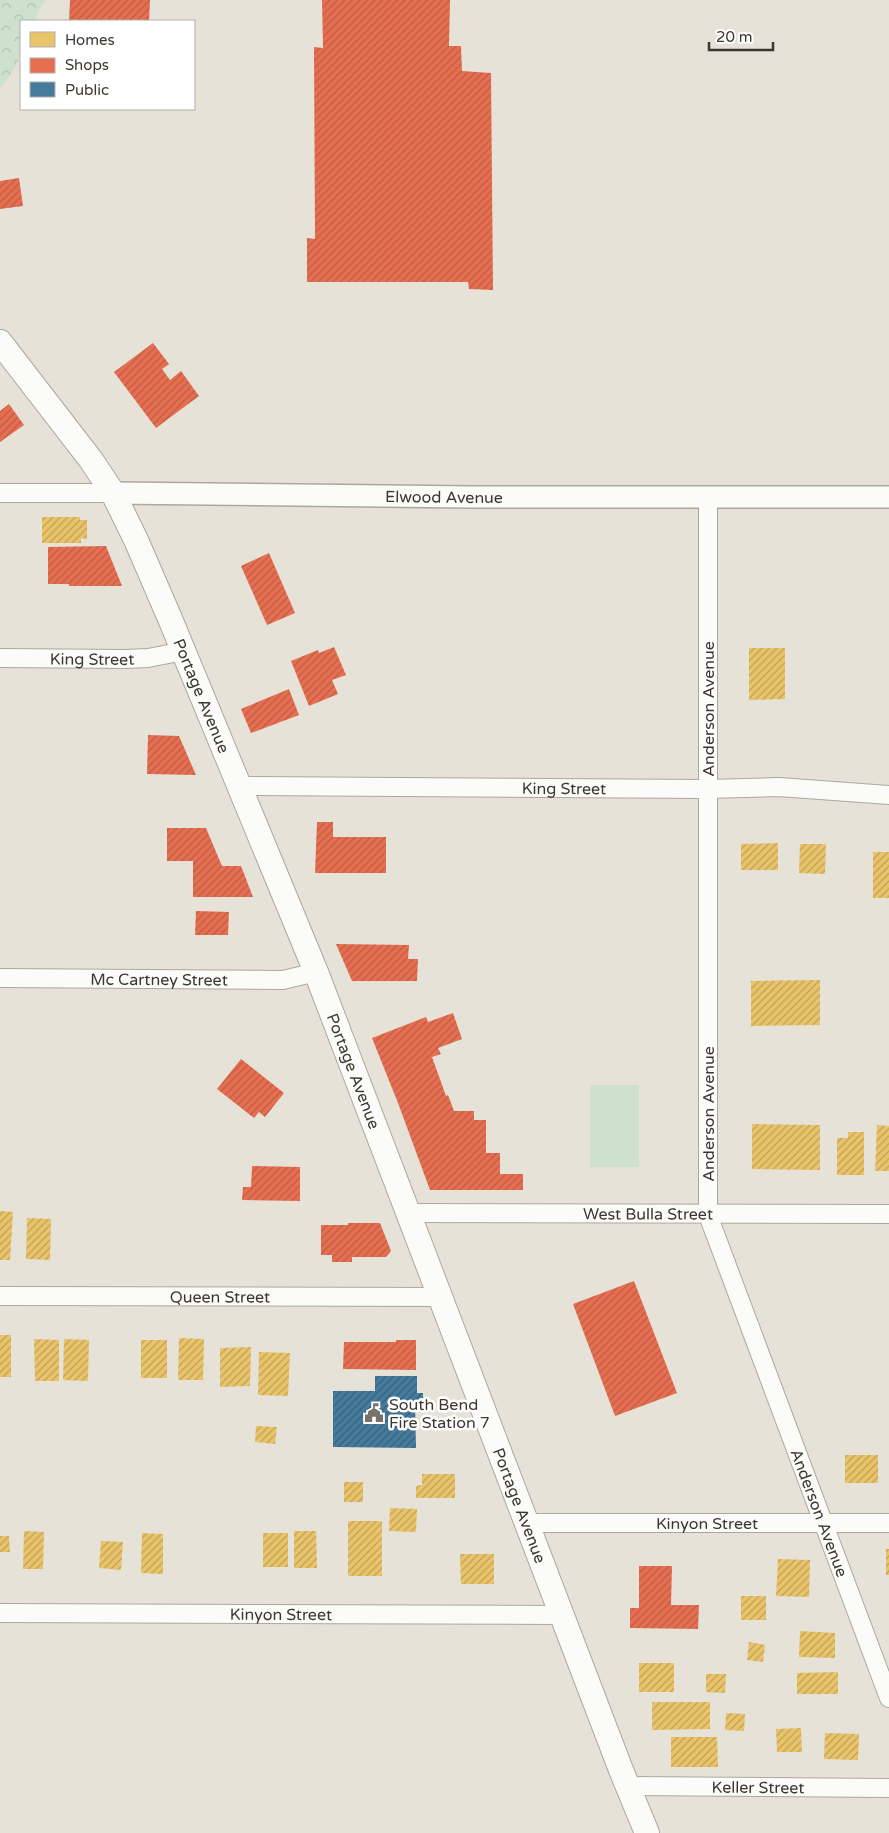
<svg xmlns="http://www.w3.org/2000/svg" width="889" height="1833" font-family="'Varela Round',sans-serif">
  <style>
    .grass { fill: #cee1cf }
    .park { fill: url(#park-crowns) }
    .homes { fill: url(#homes-hatch) }
    .shops { fill: url(#shops-hatch) }
    .public { fill: url(#public-hatch) }
    .lines { fill: none; stroke-linecap: round; stroke-linejoin: round }
    .minor-casing { stroke: #aca89f; stroke-width: 20 }
    .tertiary-casing { stroke: #aca89f; stroke-width: 24 }
    .secondary-casing { stroke: #aca89f; stroke-width: 26 }
    .minor { stroke: #fbfbf9; stroke-width: 18 }
    .tertiary { stroke: #fbfbf9; stroke-width: 21 }
    .secondary { stroke: #fbfbf9; stroke-width: 24 }
    .labels { text-anchor: middle; stroke-width: 5; stroke-linejoin: round; paint-order: stroke }
    .street-label { font-size: 16px; fill: #3b3730; stroke: #fff }
    .poi-label { font-size: 16px; fill: #3b3730; stroke: #fff; text-anchor: start }
  </style>
  <defs>
    <pattern id="park-crowns" width="20" height="18" patternUnits="userSpaceOnUse" patternTransform="scale(1.25)"><rect width="20" height="18" fill="#cee1cf"/><path d="M2 6a3 3 0 1 1 6 0M12 15a3 3 0 1 1 6 0" fill="none" stroke="#b2c2b2"/></pattern>
    <pattern id="homes-hatch" width="6" height="6" patternUnits="userSpaceOnUse" patternTransform="scale(1.25)"><rect width="6" height="6" fill="#e9c46a"/><path d="M-1 1l2-2M0 6l6-6M5 7l2-2" fill="none" stroke="#bea058"/></pattern>
    <pattern id="shops-hatch" width="6" height="6" patternUnits="userSpaceOnUse" patternTransform="scale(1.25)"><rect width="6" height="6" fill="#e76f51"/><path d="M-1 1l2-2M0 6l6-6M5 7l2-2" fill="none" stroke="#bc5c44"/></pattern>
    <pattern id="public-hatch" width="6" height="6" patternUnits="userSpaceOnUse" patternTransform="scale(1.25)"><rect width="6" height="6" fill="#457b9d"/><path d="M-1 1l2-2M0 6l6-6M5 7l2-2" fill="none" stroke="#386079"/></pattern>
  </defs>
  <rect width="100%" height="100%" fill="#e7e2d7"/>
  <rect class="grass" x="590" y="1085" width="49" height="82"/>
  <path class="park" d="M0 0H46L39 10 34 21H21C21 57 23 60 0 89Z"/>
  <g class="homes">
    <polygon points="42,517 80,517 80,520 87,520 87,539 81,538 81,543 42,543"/>
    <polygon points="749,648 785,648 785,699 749,700"/>
    <polygon points="778,843 778,870 741,870 741,844"/>
    <polygon points="800,844 826,844 825,874 799,873"/>
    <rect x="873" y="852" width="16" height="46"/>
    <polygon points="820,980 820,1025 751,1026 751,981"/>
    <polygon points="752,1124 820,1125 820,1170 752,1169"/>
    <polygon points="877,1125 889,1126 889,1171 875,1171"/>
    <polygon points="848,1132 864,1132 864,1175 837,1175 837,1138 848,1138"/>
    <polygon points="0,1211 13,1212 10,1260 0,1260"/>
    <polygon points="27,1218 51,1219 50,1260 26,1259"/>
    <rect x="0" y="1335" width="11" height="42"/>
    <polygon points="179,1338 204,1339 203,1380 178,1380"/>
    <polygon points="34,1339 59,1340 59,1381 35,1381"/>
    <polygon points="64,1339 89,1340 88,1381 63,1380"/>
    <rect x="141" y="1340" width="26" height="38"/>
    <polygon points="251,1347 250,1386 220,1387 220,1348"/>
    <polygon points="259,1352 290,1353 288,1396 258,1395"/>
    <polygon points="256,1426 277,1427 275,1444 255,1442"/>
    <rect x="845" y="1455" width="33" height="28"/>
    <polygon points="422,1474 455,1474 455,1498 416,1498 416,1486 422,1485"/>
    <rect x="344" y="1482" width="19" height="20"/>
    <polygon points="390,1508 417,1509 416,1532 389,1531"/>
    <rect x="348" y="1521" width="34" height="55"/>
    <polygon points="24,1531 44,1532 43,1569 23,1569"/>
    <polygon points="294,1531 316,1531 317,1568 294,1568"/>
    <polygon points="142,1533 163,1534 163,1574 141,1573"/>
    <rect x="263" y="1533" width="25" height="34"/>
    <polygon points="0,1536 9,1536 10,1552 0,1552"/>
    <polygon points="101,1541 123,1542 121,1570 99,1568"/>
    <rect x="886" y="1549" width="3" height="26"/>
    <polygon points="460,1554 494,1554 494,1584 461,1584"/>
    <polygon points="778,1559 810,1560 809,1597 776,1596"/>
    <rect x="741" y="1596" width="25" height="24"/>
    <polygon points="800,1631 835,1633 835,1658 799,1657"/>
    <polygon points="749,1642 765,1645 763,1662 747,1660"/>
    <rect x="639" y="1663" width="35" height="29"/>
    <polygon points="838,1672 838,1694 797,1694 797,1673"/>
    <polygon points="706,1674 726,1674 725,1693 706,1692"/>
    <polygon points="652,1702 710,1702 710,1729 652,1730"/>
    <polygon points="726,1713 745,1714 744,1731 725,1730"/>
    <polygon points="801,1728 802,1752 777,1752 776,1729"/>
    <polygon points="825,1733 859,1734 858,1760 824,1759"/>
    <polygon points="671,1737 717,1737 718,1767 671,1767"/>
  </g>
  <g class="shops">
    <polygon points="70,0 150,0 149,21 69,21"/>
    <polygon points="322,0 450,0 449,46 461,46 462,71 491,73 493,290 469,289 468,282 307,282 307,238 315,239 314,47 323,48"/>
    <polygon points="19,178 23,206 0,209 0,181"/>
    <polygon points="153,343 169,364 162,369 170,380 181,371 199,396 156,428 114,372"/>
    <polygon points="9,404 24,425 0,442 0,411"/>
    <polygon points="106,546 122,586 69,586 69,584 48,584 48,547"/>
    <polygon points="269,553 295,613 267,625 241,566"/>
    <polygon points="334,647 346,675 332,680 338,694 309,706 291,661 318,650 319,653"/>
    <polygon points="289,689 299,715 251,733 241,709"/>
    <polygon points="148,735 179,736 196,775 147,774"/>
    <polygon points="317,822 333,822 333,837 386,837 386,873 315,873"/>
    <polygon points="167,828 206,828 222,866 241,866 253,897 193,897 193,861 167,861"/>
    <polygon points="196,911 229,912 228,935 195,935"/>
    <polygon points="336,944 409,945 408,959 418,959 417,981 352,981"/>
    <polygon points="453,1013 462,1039 438,1048 441,1054 432,1057 446,1096 448,1095 454,1111 474,1111 474,1120 486,1120 486,1153 500,1153 500,1174 523,1174 523,1190 430,1190 398,1103 372,1038 426,1017 428,1022"/>
    <polygon points="241,1059 284,1093 265,1117 259,1112 254,1118 217,1089"/>
    <polygon points="252,1166 300,1167 300,1201 242,1200 243,1187 251,1187"/>
    <polygon points="348,1223 380,1223 391,1251 386,1257 352,1257 352,1262 332,1262 332,1255 321,1255 321,1225 348,1225"/>
    <polygon points="634,1281 677,1393 615,1416 573,1304"/>
    <polygon points="396,1340 416,1340 416,1370 343,1369 344,1342 396,1342"/>
    <polygon points="639,1566 672,1566 671,1605 699,1605 698,1629 630,1628 630,1608 639,1608"/>
  </g>
  <polygon class="public" points="375,1376 417,1376 417,1393 423,1393 423,1402 415,1402 416,1448 333,1447 333,1391 375,1391"/>
  <g class="lines">
    <g class="minor-casing">
      <g id="minor">
        <polyline points="0,493 113,493"/>
        <path id="s1" d="M708 497V1215L889 1698"/>
        <path id="s2" d="M0 658 125 659 148 658 184 651"/>
        <path id="s3" d="M239 786 707 789 779 787 889 795"/>
        <path id="s4" d="M0 978 283 980 316 972"/>
        <path id="s5" d="M408 1213 889 1214"/>
        <path id="s6" d="M0 1296 440 1297"/>
        <path id="s7" d="M526 1523H889"/>
        <path id="s8" d="M0 1613 562 1615"/>
        <path id="s9" d="M628 1786 889 1788"/>
      </g>
    </g>
    <g class="tertiary-casing">
      <g id="tertiary">
        <path id="s10" d="M113 493 471 497H889"/>
      </g>
    </g>
    <g class="secondary-casing">
      <g id="secondary">
        <path id="s11" d="M0 342 91 460 113 493 136 540 171 621 316 972 621 1770 647 1833"/>
      </g>
    </g>
    <use href="#minor" class="minor"/>
    <use href="#tertiary" class="tertiary"/>
    <use href="#secondary" class="secondary"/>
  </g>
  <defs>
    <g id="civic-bare" transform="scale(1.5)"><path d="M-.6-6.5H3V-4.5H.6V-3L4-1V1h2V6H-6V1h2V-1L-.6-3ZM-1.2 2.5V6h2.4V2.5Z" fill="#77736a" stroke="#fff" stroke-width="2.5" paint-order="stroke"/></g>
  </defs>
  <g fill-rule="evenodd">
    <use href="#civic-bare" x="374" y="1413"/>
  </g>
  <g class="labels">
    <g class="street-label">
      <text dy="6" stroke="none"><textPath href="#s10" startOffset="331">Elwood Avenue</textPath></text>
      <text dy="6" stroke="none"><textPath href="#s2" startOffset="92">King Street</textPath></text>
      <text dy="6" stroke="none"><textPath href="#s11" startOffset="410">Portage Avenue</textPath></text>
      <text transform="translate(708 709) rotate(-90)" y="6">Anderson Avenue</text>
      <text dy="6" stroke="none"><textPath href="#s3" startOffset="325">King Street</textPath></text>
      <text dy="6" stroke="none"><textPath href="#s4" startOffset="159">Mc Cartney Street</textPath></text>
      <text dy="6" stroke="none"><textPath href="#s11" startOffset="815">Portage Avenue</textPath></text>
      <text transform="translate(708 1114) rotate(-90)" y="6">Anderson Avenue</text>
      <text dy="6" stroke="none"><textPath href="#s5" startOffset="240">West Bulla Street</textPath></text>
      <text dy="6" stroke="none"><textPath href="#s6" startOffset="220">Queen Street</textPath></text>
      <text dy="6" stroke="none"><textPath href="#s11" startOffset="1280">Portage Avenue</textPath></text>
      <text dy="6" stroke="none"><textPath href="#s1" startOffset="1036">Anderson Avenue</textPath></text>
      <text dy="6" stroke="none"><textPath href="#s7" startOffset="181">Kinyon Street</textPath></text>
      <text dy="6" stroke="none"><textPath href="#s8" startOffset="281">Kinyon Street</textPath></text>
      <text dy="6" stroke="none"><textPath href="#s9" startOffset="130">Keller Street</textPath></text>
    </g>
    <g class="poi-label">
      <text x="389" y="1410">South Bend<tspan x="389" dy="18">Fire Station 7</tspan></text>
    </g>
  </g>
  <rect x="20" y="20" width="175" height="90" fill="#ffffff" stroke="#b1afac"/>
  <rect x="30" y="32" width="25" height="15" fill="#e9c46a" stroke="#b1afac"/>
  <text x="65" y="45" font-size="15" fill="#3b3730">Homes</text>
  <rect x="30" y="58" width="25" height="15" fill="#e76f51" stroke="#b1afac"/>
  <text x="65" y="70" font-size="15" fill="#3b3730">Shops</text>
  <rect x="30" y="82" width="25" height="15" fill="#457b9d" stroke="#b1afac"/>
  <text x="65" y="95" font-size="15" fill="#3b3730">Public</text>
  <path d="M709 42v8h64v-8" fill="none" stroke="#3b3730" stroke-width="2.5"/>
  <text x="716" y="42" font-size="15" fill="#3b3730" stroke="#ffffff" stroke-width="4" paint-order="stroke">20 m</text>
</svg>
